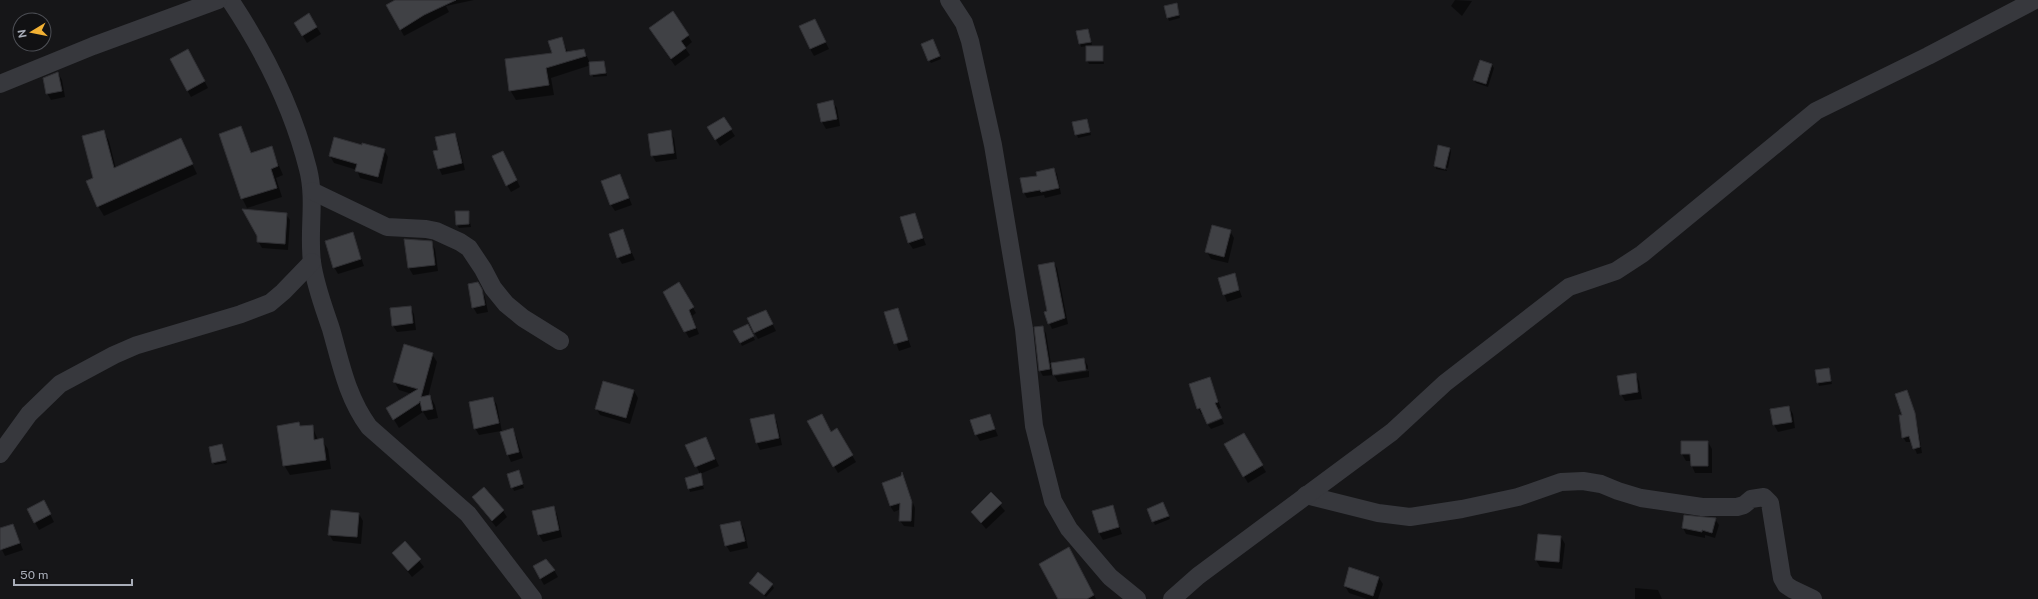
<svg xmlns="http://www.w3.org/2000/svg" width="2038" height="599" font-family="'Public Sans',sans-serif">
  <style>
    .shadow { fill: #0007 }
    .building { fill: #404145; stroke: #303034 }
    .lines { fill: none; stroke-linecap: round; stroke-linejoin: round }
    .minor { stroke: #37383d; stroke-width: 18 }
  </style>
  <rect width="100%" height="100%" fill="#161618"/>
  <g class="shadow">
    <polygon points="398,0 474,0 446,6 449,12 404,36 387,5"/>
    <polygon points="1455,0 1472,1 1462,16 1451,6"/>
    <polygon points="1176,5 1180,18 1169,21 1168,18"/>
    <polygon points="673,13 692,42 685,48 690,55 675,66 650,29"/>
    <polygon points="309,15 321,34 307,43 295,23"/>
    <polygon points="818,27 829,49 814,56 810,49"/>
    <polygon points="1088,30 1092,45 1081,47 1077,32"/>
    <polygon points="561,39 568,52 584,50 590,63 604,62 607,76 593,77 591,65 551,78 554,95 516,100 510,90 553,54"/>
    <polygon points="934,43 941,59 931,63 929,60"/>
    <polygon points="1102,47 1104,64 1089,64 1087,60"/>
    <polygon points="192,57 208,88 191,97 187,90"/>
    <polygon points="1481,61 1492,65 1494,68 1488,87 1476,83 1474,80"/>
    <polygon points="58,73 62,80 65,97 51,100 47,93"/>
    <polygon points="833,102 837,108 840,126 826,129 822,122 818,105"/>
    <polygon points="1087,120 1091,135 1078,138 1074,123"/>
    <polygon points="241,127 252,154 271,147 283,175 276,178 282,197 247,208 242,198"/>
    <polygon points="731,130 735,136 720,146 712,134"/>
    <polygon points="104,132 109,141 116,169 181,140 197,174 104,216 98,206 94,178"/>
    <polygon points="670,132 674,138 677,159 656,162 652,155"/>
    <polygon points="455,134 458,141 465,170 442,175 439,168 439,151"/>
    <polygon points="335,139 362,146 384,150 388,157 382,184 360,178 357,170 334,163 330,156"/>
    <polygon points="1450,149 1451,152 1448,168 1436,165 1436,167 1435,166"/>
    <polygon points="507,159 520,187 511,192 507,185"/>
    <polygon points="1436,167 1447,170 1447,171 1436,169"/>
    <polygon points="1054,169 1057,174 1061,194 1045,198 1044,195 1027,198 1024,193 1038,177"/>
    <polygon points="620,176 632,205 615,211 611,205"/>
    <polygon points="468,212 471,227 459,228 457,225"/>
    <polygon points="286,214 290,220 288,250 262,248 258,241"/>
    <polygon points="914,214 926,245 913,249 909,243"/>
    <polygon points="622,230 635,260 622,264 618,257"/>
    <polygon points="1230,231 1234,238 1228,263 1211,259 1207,252"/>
    <polygon points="352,233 364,266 338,274 334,267"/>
    <polygon points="405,240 431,242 435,249 438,271 413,275 409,268"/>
    <polygon points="1054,263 1057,268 1068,324 1052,329 1045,313 1048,312"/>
    <polygon points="1234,275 1242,297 1227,302 1219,279"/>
    <polygon points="478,283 485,297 488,312 477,314 473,307"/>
    <polygon points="679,283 696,313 692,316 699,334 689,338 664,292"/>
    <polygon points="410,307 414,314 416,330 397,332 393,326"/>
    <polygon points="897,309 911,347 899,351 885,313"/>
    <polygon points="766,311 776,331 758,339 754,332"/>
    <polygon points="747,325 755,340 742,346 735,332"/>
    <polygon points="1042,327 1046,333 1051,364 1084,359 1088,366 1088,369 1055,374 1055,376 1089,371 1089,377 1058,382 1054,375 1043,376 1040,371"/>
    <polygon points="432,354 437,362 428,397 430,396 435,405 438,418 428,420 423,412 399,428 387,408 412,394 399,390 394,381"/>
    <polygon points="1828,369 1832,384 1819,386 1818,383"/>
    <polygon points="1635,374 1639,381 1642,399 1625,401 1621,394"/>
    <polygon points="1209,378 1221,408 1201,414 1190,385"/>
    <polygon points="604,382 634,391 638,398 630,424 600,415 596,408"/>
    <polygon points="1909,397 1918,428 1922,453 1917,454 1912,442 1906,442 1903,437 1903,416"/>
    <polygon points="493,398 497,405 502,432 512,429 516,436 523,458 511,462 508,455 501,431 479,435 475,428"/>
    <polygon points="1789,407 1793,414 1795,428 1778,432 1774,425"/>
    <polygon points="773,415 777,422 782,445 760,450 757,443"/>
    <polygon points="989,415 998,436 980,441 976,434"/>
    <polygon points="1222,419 1224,424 1211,429 1208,425"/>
    <polygon points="808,422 831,433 837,430 856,462 838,473"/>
    <polygon points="312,426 318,440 322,440 328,449 331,469 290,475 284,465 301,427"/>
    <polygon points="1243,434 1266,472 1248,483 1225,445"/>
    <polygon points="706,438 719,466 700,474 687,446"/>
    <polygon points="1708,442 1712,449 1712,473 1695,473 1692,466 1692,461 1686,461 1682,454"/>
    <polygon points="222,446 227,463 215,465 213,462"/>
    <polygon points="519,471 524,488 514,491 508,475"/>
    <polygon points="700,475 704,489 690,492 686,478"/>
    <polygon points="902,475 915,508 914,527 904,526 900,521 901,509 894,512 890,506"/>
    <polygon points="991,494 1005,511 986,529 972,512"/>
    <polygon points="473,498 503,511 507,517 496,527"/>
    <polygon points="1112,506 1122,534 1103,540 1099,533 1093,512"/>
    <polygon points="1165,506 1170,519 1155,525 1148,509"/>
    <polygon points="553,507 557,514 562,537 543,542 539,535 534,512"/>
    <polygon points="47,508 54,522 39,530 28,509"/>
    <polygon points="359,514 363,521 361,544 333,541 329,534"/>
    <polygon points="1685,516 1715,519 1719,525 1715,538 1705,535 1705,538 1686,534 1683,528"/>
    <polygon points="740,522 744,529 748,548 730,552 726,545"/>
    <polygon points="13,525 23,550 5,556 0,546 0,529"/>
    <polygon points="1561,537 1565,544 1562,569 1540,567 1536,560"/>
    <polygon points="405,543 424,567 412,577 393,553"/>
    <polygon points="1074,559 1096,599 1059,599"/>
    <polygon points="534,567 554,570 558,577 544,585"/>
    <polygon points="1350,568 1379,578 1383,584 1378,599 1367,599 1349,593 1345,586"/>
    <polygon points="750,583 772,585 774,588 766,597"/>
    <polygon points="1635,588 1658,590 1662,599 1635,599"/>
  </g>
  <g class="building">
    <polygon points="395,0 456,0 424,15 400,30 386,5"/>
    <polygon points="1177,3 1179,15 1167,18 1164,6"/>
    <polygon points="673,11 689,35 681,41 686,48 671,59 649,28"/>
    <polygon points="309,13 317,27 302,36 294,23"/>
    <polygon points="815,19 826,42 810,49 799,26"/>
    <polygon points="1088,29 1091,42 1079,44 1076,31"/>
    <polygon points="562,37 566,52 584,49 586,56 546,68 549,85 509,91 505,59 552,53 548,41"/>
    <polygon points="933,39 940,56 928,61 921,44"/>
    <rect x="1086" y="46" width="17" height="15"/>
    <polygon points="188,49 205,81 187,91 170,59"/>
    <polygon points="1480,60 1492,64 1486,84 1473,80"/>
    <polygon points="604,61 606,73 590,75 589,62"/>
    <polygon points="58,72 62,91 46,94 43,78"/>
    <polygon points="833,100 837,119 821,122 817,104"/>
    <polygon points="724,117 732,129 715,140 707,127"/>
    <polygon points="1087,119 1090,132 1075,135 1072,122"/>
    <polygon points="241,126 251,153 272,146 278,166 271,169 277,188 241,199 219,134"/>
    <polygon points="104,130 114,168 181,138 193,164 97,207 86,181 93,178 82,136"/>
    <polygon points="671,130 674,153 651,156 648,134"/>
    <polygon points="455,133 462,163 438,169 433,151 438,150 435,137"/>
    <polygon points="334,137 362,145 362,143 385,149 378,177 355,171 357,164 329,156"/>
    <polygon points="1438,145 1450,148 1445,169 1434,166"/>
    <polygon points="503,151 517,180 506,186 492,156"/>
    <polygon points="1054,168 1059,188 1041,192 1040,190 1023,193 1020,178 1037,176 1036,172"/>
    <polygon points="620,174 629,198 610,205 601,181"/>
    <polygon points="242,209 287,213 285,244 257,242 257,236"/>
    <polygon points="455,211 469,211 469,224 456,225"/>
    <polygon points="915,213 923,238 908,243 900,217"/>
    <polygon points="1212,225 1231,230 1224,257 1205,252"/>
    <polygon points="623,229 631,253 617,258 609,234"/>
    <polygon points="353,232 361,259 333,268 325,241"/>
    <polygon points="404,239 432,241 435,265 408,268"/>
    <polygon points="1054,262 1065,318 1048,324 1044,312 1047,311 1038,265"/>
    <polygon points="1235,273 1239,290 1223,295 1218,278"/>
    <polygon points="478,282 482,289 485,305 472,308 468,284"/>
    <polygon points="679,282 694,307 689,310 696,328 684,332 663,292"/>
    <polygon points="411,306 413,323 392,326 390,308"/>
    <polygon points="898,308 908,340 894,344 884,312"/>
    <polygon points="766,310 773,324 754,333 747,318"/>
    <polygon points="748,324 754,336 740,343 733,331"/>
    <polygon points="1043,326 1050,369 1039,371 1034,327"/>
    <polygon points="404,344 433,353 421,397 430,395 433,409 422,411 420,401 419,403 393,420 386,408 418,389 393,382"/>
    <polygon points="1084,358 1086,370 1053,375 1051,363"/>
    <polygon points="1829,368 1831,381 1817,383 1815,370"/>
    <polygon points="1636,373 1638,392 1620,395 1617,376"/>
    <polygon points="1210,377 1218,402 1215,403 1222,418 1207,424 1200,408 1197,409 1189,384"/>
    <polygon points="603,381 634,390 626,418 595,409"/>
    <polygon points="1907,390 1915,413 1920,447 1913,449 1909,436 1902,438 1899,415 1902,415 1895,394"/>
    <polygon points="493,397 499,423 474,429 469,402"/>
    <polygon points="1789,406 1792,422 1773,425 1770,409"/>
    <polygon points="774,414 779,438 756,443 750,419"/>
    <polygon points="822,414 831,432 837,428 853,455 833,467 807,421"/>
    <polygon points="990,414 995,429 975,435 970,420"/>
    <polygon points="299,422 300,426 313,425 314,440 323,438 326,460 283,466 277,426"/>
    <polygon points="513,428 519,452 507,455 500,432"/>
    <polygon points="1244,433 1263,465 1243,477 1224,444"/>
    <polygon points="706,437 715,459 695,467 685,445"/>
    <polygon points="1681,441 1708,441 1708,466 1691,466 1690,454 1681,454"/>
    <polygon points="222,444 226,460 212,463 209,447"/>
    <polygon points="519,470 523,484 511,488 507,474"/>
    <polygon points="902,472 912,502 911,521 899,521 900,503 890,506 882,483 901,476"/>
    <polygon points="701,473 703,485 688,489 685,478"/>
    <polygon points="484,487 504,510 492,521 472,497"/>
    <polygon points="991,492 1002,503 981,523 971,512"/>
    <polygon points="44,500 51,514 34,523 27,509"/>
    <polygon points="1163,502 1169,516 1152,522 1147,509"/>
    <polygon points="1113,505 1119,527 1099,533 1092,511"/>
    <polygon points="554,506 559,530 538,535 532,511"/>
    <polygon points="331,510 359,513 357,537 328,535"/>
    <polygon points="1684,515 1716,518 1712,533 1702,530 1702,532 1682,528"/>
    <polygon points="740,521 745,541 725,546 720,525"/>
    <polygon points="13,524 20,543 0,550 0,528"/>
    <polygon points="1538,534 1561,536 1559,562 1535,560"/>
    <polygon points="405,541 421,559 408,571 392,553"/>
    <polygon points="1069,547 1094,595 1087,599 1058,599 1039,564"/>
    <polygon points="546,559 555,570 540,579 533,566"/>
    <polygon points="1349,567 1379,577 1373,596 1344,586"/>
    <polygon points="758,572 773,584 764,595 749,583"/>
  </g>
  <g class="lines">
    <g class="minor">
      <path d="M230 0C264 51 293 109 308 169 316 200 308 231 312 262 315 285 324 308 331 329 341 364 347 397 369 427L468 514 533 599"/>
      <polyline points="949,0 964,23 970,41 993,145 1024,329 1034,426 1053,501 1069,529 1110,577 1137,599"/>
      <polyline points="0,84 93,46 218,0"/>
      <polyline points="312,191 387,227 426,229 436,231 460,242 469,248 483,269 493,288 506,304 523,318 560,341"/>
      <polyline points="0,454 29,414 60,384 114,355 137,345 241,314 270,303 283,292 312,262"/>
      <polyline points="1306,495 1378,513 1410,517 1462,509 1518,497 1561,482 1583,481 1601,484 1618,491 1641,498 1702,507 1737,507 1744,505 1751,499 1764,497 1770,503 1782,578 1786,585 1792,589 1813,599"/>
      <polyline points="1172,599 1198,576 1392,432 1445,383 1569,287 1616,271 1642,254 1816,111 1928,56 2035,0"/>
    </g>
  </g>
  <g transform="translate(32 32) rotate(260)"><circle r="19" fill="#111113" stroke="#4d4f55"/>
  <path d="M0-3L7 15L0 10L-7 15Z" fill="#f2b134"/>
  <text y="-6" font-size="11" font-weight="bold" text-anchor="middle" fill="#a8adb8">N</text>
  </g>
  <path d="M14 579v6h118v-6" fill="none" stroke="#a8adb8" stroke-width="2"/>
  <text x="20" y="579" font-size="12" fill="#a8adb8" stroke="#111113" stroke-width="3" paint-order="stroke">50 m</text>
</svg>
